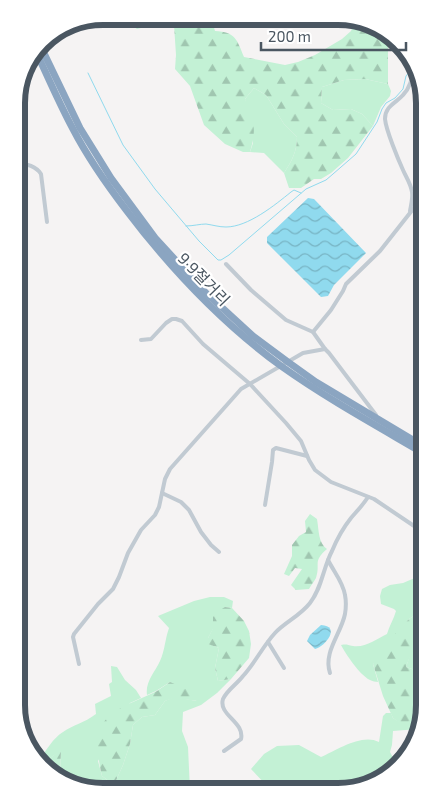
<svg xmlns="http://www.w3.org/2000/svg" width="441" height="808" font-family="'Exo 2','Noto Sans KR',sans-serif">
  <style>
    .grass { fill: #c3f1d5 }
    .forest { fill: url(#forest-firs) }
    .water { fill: url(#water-waves) }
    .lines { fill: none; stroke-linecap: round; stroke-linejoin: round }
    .stream { stroke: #90daee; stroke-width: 1 }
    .street { stroke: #c1cad2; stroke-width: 4 }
    .highway { stroke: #8ba5c1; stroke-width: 7 }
    .labels { text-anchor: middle; stroke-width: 4.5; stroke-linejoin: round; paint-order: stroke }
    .street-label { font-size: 16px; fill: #4a5661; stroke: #fff }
    .rim { fill: none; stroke: #4a5661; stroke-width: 6 }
  </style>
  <defs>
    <pattern id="forest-firs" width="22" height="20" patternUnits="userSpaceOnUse" patternTransform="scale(1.25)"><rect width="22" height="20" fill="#c3f1d5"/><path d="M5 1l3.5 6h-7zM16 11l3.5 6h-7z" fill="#a0c6b0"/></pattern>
    <pattern id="water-waves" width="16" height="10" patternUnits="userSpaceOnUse" patternTransform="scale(1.25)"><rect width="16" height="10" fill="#90daee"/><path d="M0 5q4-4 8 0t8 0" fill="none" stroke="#78b4c4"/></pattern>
  </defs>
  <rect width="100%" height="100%" fill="#f5f3f3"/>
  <g class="grass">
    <polygon points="365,79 388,84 391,91 390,96 381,107 373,126 362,114 351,109 333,110 321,103 322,87 344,80"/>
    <path d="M254 88 266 95 284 124 297 137C297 151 292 161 284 173L264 153 250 152 253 143 245 99Z"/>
    <path d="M424 574V578L413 587 418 592 424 587V601L422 602V611L409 619 373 664 378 682C376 682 372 681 370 680 360 675 347 656 341 645 347 644 347 645 353 646 365 648 377 639 387 634 389 626 394 619 396 611L394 609 381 604 380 596 382 589 390 585 403 583Z"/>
    <path d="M210 597H224L233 601 232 608 225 607 208 638 209 644 219 648 215 668 218 681 231 679 217 693 201 705 183 712 182 731 188 747 190 790 92 791 60 777 61 751 50 758 43 766 39 760C46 751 53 738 63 732 73 725 84 723 96 714L95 704 111 696 109 684 112 682 111 666 117 667 125 680 136 690 141 698 130 703 98 761 102 776 114 785 123 765 130 744 133 725 142 717 155 715 165 701 174 697 197 701 170 682 156 691 147 695C145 682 155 672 160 661 165 650 165 639 169 628L158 616 194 601Z"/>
    <polygon points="417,646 424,662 424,673 406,667 410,655"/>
    <path d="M386 713H391L393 718 401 723 422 718 418 729 393 731 392 745 390 752 397 765 366 787 269 788 251 769 264 754 277 746 299 745 321 757C337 750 362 733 379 742L383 716Z"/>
  </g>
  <g class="forest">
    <path d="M120 16 195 17 196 23 206 17H213V24L215 31C236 32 237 40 244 57L285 65 298 62 315 55 342 39 351 31 356 19 387 34 388 45V84L365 79 344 80 322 87 321 103 333 110 351 109 362 114 373 126 348 158 331 173 321 179H314L301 188H289L284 173C292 161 297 151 297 137L284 124 266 95 254 88 245 99C254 121 257 129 250 152H243L225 144 204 125 190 86 175 69 176 55 174 25 165 20 149 26 137 29 125 21Z"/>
    <path d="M310 514 317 519C319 530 318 543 327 549 312 562 321 563 316 578 314 582 311 585 309 589L296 590 291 585 302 569 295 568 289 576 284 574 292 556V545L299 536 306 532 305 521Z"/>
    <path d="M424 601V642C413 648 410 656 406 667L424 673 425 711 422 718 401 724 393 718 383 696 373 664 378 652 409 619 422 611V602Z"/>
    <polygon points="225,607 232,608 244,621 249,631 251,644 249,658 231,679 218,681 215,668 219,648 208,644 208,638 213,628 213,617 220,610"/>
    <path d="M170 682 195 693 198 701 174 698 165 701 155 715 142 717 133 725 130 744 123 765 114 785 102 776C99 764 94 736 101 726 113 707 138 701 157 691 161 688 166 685 170 682Z"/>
    <polygon points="61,750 60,777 46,770 43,766 50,758"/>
  </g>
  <g class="water">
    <polygon points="308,198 314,199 366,253 334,285 328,296 321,297 267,243 267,237"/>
    <path d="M321 625C341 626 326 646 315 649L307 641 310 635Z"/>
  </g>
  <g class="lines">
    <g class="stream">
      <polyline points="88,73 123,145 155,189 199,241 218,260 221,260 229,255 306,189 326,180 333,174 356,154 377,122 382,109 386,103 395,98 403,89 406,76 410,71 411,62"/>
      <path d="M186 226C193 226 200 224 206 224 213 225 219 227 226 227 248 227 275 205 291 192L294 190 301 193"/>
    </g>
    <g class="street">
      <path d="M17 162C26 164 36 166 41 174L47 222"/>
      <path d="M410 211C411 205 413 198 412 192 411 184 406 177 403 170 398 159 386 130 385 119 385 106 396 103 403 95 410 88 413 76 414 66"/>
      <polyline points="226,264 251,290 286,320 313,332 325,349"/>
      <polyline points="313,332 331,310 343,291 346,284 380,251 421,199"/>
      <polyline points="141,340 151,339 166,323 172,319 176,319 182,321 203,344 250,384 286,423 301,441 309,460 315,470 331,482 374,499 423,532"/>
      <polyline points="162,493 181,502 189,510 201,532 211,545 219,552"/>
      <polyline points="265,505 272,462 273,450 276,448 307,456"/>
      <path d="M328 560C334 572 343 582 345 595 346 600 346 608 345 614 341 634 323 652 330 673"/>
      <polyline points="268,642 284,668"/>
      <polyline points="79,664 73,637 74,634 98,604 113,589 119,577 128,553 141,530 155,515 159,507 165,479 170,469 241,389 303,353 325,349 329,353 376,415"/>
      <path d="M224 751 241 739C245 722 218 715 223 699 227 690 237 684 243 676 255 663 263 646 275 633 285 622 300 616 310 603 322 588 323 568 332 551 337 539 343 528 351 518 357 511 363 505 368 497"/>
    </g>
    <g class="highway">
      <polyline points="41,47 80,128 111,178 156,239 205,292 253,336 288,362 316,382 423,446"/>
      <path d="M37 54C49 79 60 105 73 129 88 158 107 185 127 211 171 269 222 323 281 366 326 398 375 425 423 453"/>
    </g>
  </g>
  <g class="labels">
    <g class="street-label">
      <text transform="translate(204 279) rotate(46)" y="6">9·9절거리</text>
    </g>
  </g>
  <path d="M0 0H441V808H0ZM103 25H338A78 78 0 0 1 416 103V705A78 78 0 0 1 338 783H103A78 78 0 0 1 25 705V103A78 78 0 0 1 103 25Z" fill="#fff" fill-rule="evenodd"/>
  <path class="rim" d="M103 25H338A78 78 0 0 1 416 103V705A78 78 0 0 1 338 783H103A78 78 0 0 1 25 705V103A78 78 0 0 1 103 25Z"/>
  <path d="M261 42v8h145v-8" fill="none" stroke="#4a5661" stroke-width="2.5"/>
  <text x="268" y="42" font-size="15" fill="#4a5661" stroke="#ffffff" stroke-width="4" paint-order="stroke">200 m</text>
</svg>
